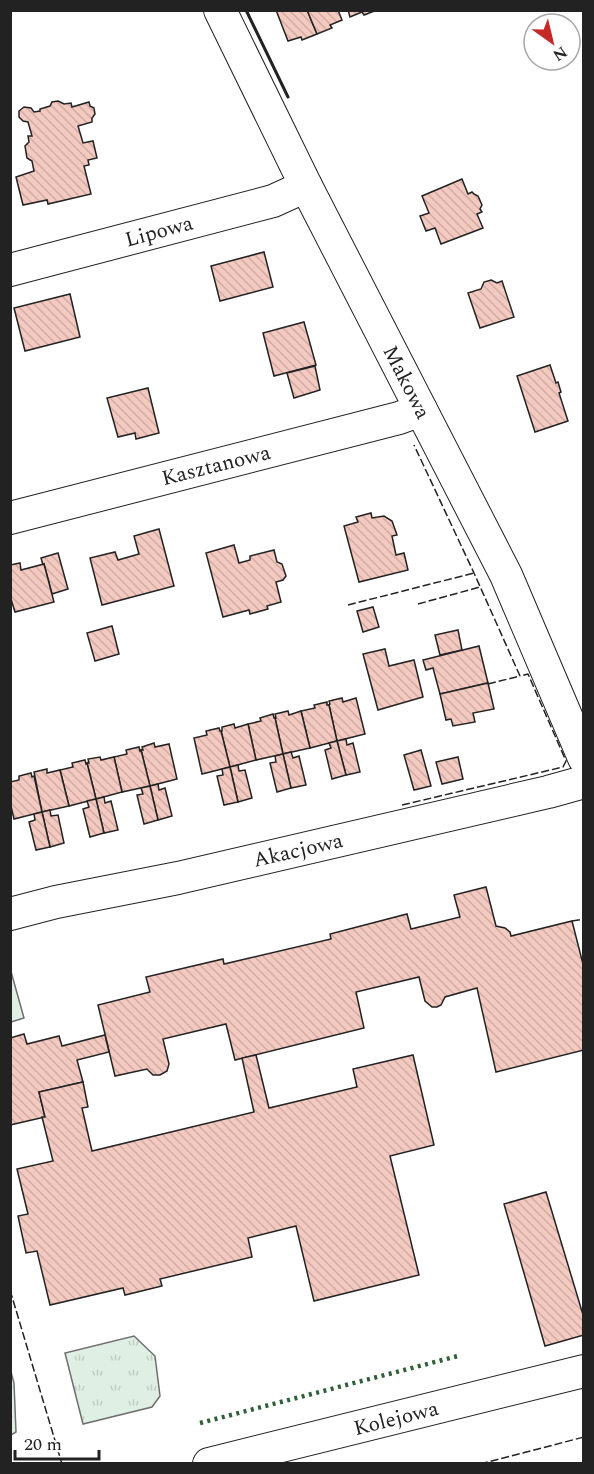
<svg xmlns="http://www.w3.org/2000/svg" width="594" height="1474" font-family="Spectral,serif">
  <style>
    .grass { fill: url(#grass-tufts); stroke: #6f6f6f; stroke-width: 1.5 }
    .garden { fill: #e0efe3; stroke: #6f6f6f; stroke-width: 1.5 }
    .building { fill: url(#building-back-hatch); stroke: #222; stroke-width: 1.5 }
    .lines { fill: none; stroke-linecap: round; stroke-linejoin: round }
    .minor-casing { stroke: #222; stroke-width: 34 }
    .minor { stroke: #fff; stroke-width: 32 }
    .hedge { stroke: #2f5e38; stroke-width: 4.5; stroke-dasharray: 3 4.5; stroke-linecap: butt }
    .fence { stroke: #222; stroke-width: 1.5; stroke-dasharray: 8 3; stroke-linecap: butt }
    .wall { stroke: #222; stroke-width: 3 }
    .labels { text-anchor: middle; stroke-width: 4.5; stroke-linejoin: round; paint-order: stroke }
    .street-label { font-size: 21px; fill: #222; stroke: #fff }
  </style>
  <defs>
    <pattern id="grass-tufts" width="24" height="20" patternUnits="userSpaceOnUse" patternTransform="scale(1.5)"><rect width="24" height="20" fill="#e0efe3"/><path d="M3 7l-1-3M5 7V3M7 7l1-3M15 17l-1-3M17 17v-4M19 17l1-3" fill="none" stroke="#c0cdc2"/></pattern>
    <pattern id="building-back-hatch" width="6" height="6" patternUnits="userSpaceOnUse" patternTransform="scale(1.5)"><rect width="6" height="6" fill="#f3c9c0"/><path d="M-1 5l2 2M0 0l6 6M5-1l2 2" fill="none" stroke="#d0aca5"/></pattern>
  </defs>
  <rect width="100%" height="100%" fill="#fff"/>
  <g class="grass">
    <polygon points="134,1336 155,1356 160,1396 152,1407 83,1424 65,1353"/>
    <polygon points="10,1368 14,1383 16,1432 11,1435"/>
  </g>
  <polygon class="garden" points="10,968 24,1018 11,1022 10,1022"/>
  <g class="building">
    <polygon points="276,10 307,10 317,34 302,40 301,37 288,41"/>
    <polygon points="307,10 338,10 342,20 330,25 332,28 317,34"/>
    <polygon points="348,10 377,10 364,15 362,12 350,17"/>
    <polygon points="58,101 64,104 71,103 72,107 89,102 90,106 94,108 95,114 92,118 92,122 78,126 83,143 93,141 97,158 88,160 89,165 84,166 91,194 48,204 47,200 23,205 16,177 34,171 32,161 27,158 25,146 29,142 28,136 32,136 28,122 23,121 19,117 19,111 24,107 31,108 34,112 40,111 40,109 50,106 52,102"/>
    <polygon points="462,179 468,194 472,192 474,194 478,196 482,205 480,209 482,212 477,214 483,228 441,244 435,228 426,231 420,216 429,213 422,196"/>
    <polygon points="264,252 273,287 220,301 211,266"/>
    <polygon points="491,280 497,283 502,281 514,317 480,328 468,293 481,289 484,282"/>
    <polygon points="70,294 80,337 25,351 14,308"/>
    <polygon points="304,322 316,365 274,376 263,333"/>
    <polygon points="550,365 556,383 558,382 561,392 559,393 568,421 535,432 517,376"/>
    <polygon points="315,366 320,390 294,398 287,373"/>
    <polygon points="148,388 159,433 136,439 135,433 118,437 107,398"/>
    <polygon points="371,513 372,518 384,516 392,521 397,535 392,536 396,555 404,553 408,570 359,582 344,526 358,522 356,517"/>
    <polygon points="159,529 174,586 102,605 90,558 115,552 118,560 139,554 134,536"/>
    <polygon points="234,545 239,563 250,560 250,556 274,550 277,562 282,564 286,576 283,580 276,582 281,602 267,606 268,609 250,614 249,610 223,617 206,553"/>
    <polygon points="58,553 68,589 52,594 44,564 43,565 41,558"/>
    <polygon points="20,563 21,570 44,564 54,602 15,612 10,596 10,565"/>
    <polygon points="373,607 379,627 363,632 357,611"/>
    <polygon points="112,626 119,654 95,661 87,633"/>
    <polygon points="458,630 462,650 440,655 435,635"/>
    <polygon points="479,646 488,683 440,694 433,668 426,670 423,660"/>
    <polygon points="385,649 389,666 414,660 423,697 378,710 363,654"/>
    <polygon points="488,683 494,709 473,713 475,722 453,726 451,719 446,720 440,694"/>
    <polygon points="342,698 343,702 356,698 365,734 337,741 329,705 330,704 329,701"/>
    <polygon points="327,702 327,705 329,705 337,741 310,748 301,711 315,708 314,705"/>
    <polygon points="288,711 289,715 301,711 310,748 283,754 275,718 276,718 275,714"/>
    <polygon points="273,714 274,718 275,718 283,754 256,760 248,724 261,721 260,718"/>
    <polygon points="234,724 235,728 248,724 256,760 230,767 221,731 222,731 222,727"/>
    <polygon points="219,728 220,731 221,731 230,767 202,774 194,738 207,735 206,731"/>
    <polygon points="346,739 347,745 353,743 360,772 346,775 337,741"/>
    <polygon points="337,741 346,775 332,779 325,750 331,748 329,743"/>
    <polygon points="154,743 155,747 169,744 177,779 150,786 141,750 143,750 142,747"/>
    <polygon points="139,747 140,751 141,750 150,786 122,792 114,757 127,754 126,750"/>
    <polygon points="421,750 431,786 414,790 404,755"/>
    <polygon points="291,752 293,758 299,756 306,785 291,788 283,754"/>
    <polygon points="283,754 291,788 277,792 270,763 276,762 275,756"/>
    <polygon points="100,757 101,760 114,757 122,792 96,799 87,763 89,763 88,759"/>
    <polygon points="458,757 463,779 442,784 436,762"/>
    <polygon points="85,760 86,764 87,763 96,799 69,806 60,770 73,767 72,763"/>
    <polygon points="238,765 239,771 245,770 252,798 238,802 230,767"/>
    <polygon points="230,767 238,802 224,805 217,776 223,775 222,769"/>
    <polygon points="47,769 47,773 60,770 69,806 42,812 34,772"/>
    <polygon points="31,773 32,777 34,776 42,812 14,819 10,802 10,782 19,780 19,776"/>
    <polygon points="158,784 159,790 165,788 172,816 158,820 150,786"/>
    <polygon points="150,786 158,820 144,824 137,795 143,794 141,788"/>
    <polygon points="104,797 105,803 111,801 118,830 104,833 96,799"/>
    <polygon points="96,799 104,833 90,837 83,809 89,807 87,801"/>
    <polygon points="50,810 51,816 58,815 64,843 50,847 42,812"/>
    <polygon points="42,812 50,847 36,850 29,822 35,820 34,814"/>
    <polygon points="486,887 496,926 505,928 510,932 511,936 572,921 584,968 584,1050 496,1072 477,988 445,997 441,1005 437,1007 432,1007 425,1001 419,977 356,992 364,1028 235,1060 226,1024 163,1039 169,1064 167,1071 160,1075 153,1075 147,1069 115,1076 98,1005 150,992 146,977 223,959 224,964 331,939 330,934 407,914 411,929 460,917 454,895"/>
    <polygon points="24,1034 27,1044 59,1036 62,1046 105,1035 109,1052 77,1060 83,1082 39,1092 45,1117 10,1125 10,1038"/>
    <polygon points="256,1055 269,1108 357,1087 353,1069 413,1055 434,1145 390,1156 419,1275 314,1301 296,1226 248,1238 252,1257 160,1279 162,1286 125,1295 123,1288 50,1305 37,1251 26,1253 18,1216 28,1214 17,1169 53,1161 42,1117 45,1117 39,1092 83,1082 88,1107 82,1108 92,1151 254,1112 242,1058"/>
    <polygon points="546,1192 584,1318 584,1335 545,1346 504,1204"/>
  </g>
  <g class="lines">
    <g class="minor-casing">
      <g id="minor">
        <polyline points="220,10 306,186 506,575 584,758"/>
        <polyline points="10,270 273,201 306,186"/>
        <polyline points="10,518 399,418 421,410"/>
        <polyline points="10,914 56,902 178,878 548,792 584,782"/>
        <polyline points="209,1464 584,1371"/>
      </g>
    </g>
    <use href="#minor" class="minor"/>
    <polyline class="hedge" points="200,1423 458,1356"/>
    <g class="fence">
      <polyline points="418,604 480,587"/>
      <polyline points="348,605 474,573"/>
      <polyline points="488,684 520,676"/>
      <polyline points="402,805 563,767 566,761 528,674 520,676 474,573 414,445"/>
      <polyline points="572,921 584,919"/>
      <polyline points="10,1290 62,1464"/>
      <polyline points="480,1464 584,1437"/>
    </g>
    <polyline class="wall" points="246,10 288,97"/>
  </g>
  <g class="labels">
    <g class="street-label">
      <text transform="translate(159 231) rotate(-15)" y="7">Lipowa</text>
      <text transform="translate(407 382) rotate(63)" y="7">Makowa</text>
      <text transform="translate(216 465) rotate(-14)" y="7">Kasztanowa</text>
      <text transform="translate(298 850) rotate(-13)" y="7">Akacjowa</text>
      <text transform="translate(396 1418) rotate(-14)" y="7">Kolejowa</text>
    </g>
  </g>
  <rect width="594" height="1474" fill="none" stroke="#222222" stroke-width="24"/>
  <g transform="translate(552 42) rotate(146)"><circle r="28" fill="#ffffff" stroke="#a7a7a7" stroke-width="1.5"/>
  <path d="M0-4.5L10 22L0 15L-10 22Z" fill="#c62828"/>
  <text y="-9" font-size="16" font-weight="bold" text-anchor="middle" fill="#222222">N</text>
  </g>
  <path d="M15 1450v9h84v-9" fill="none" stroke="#222222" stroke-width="3"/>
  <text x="24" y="1450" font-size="18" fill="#222222" stroke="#ffffff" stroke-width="4.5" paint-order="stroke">20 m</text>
</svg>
